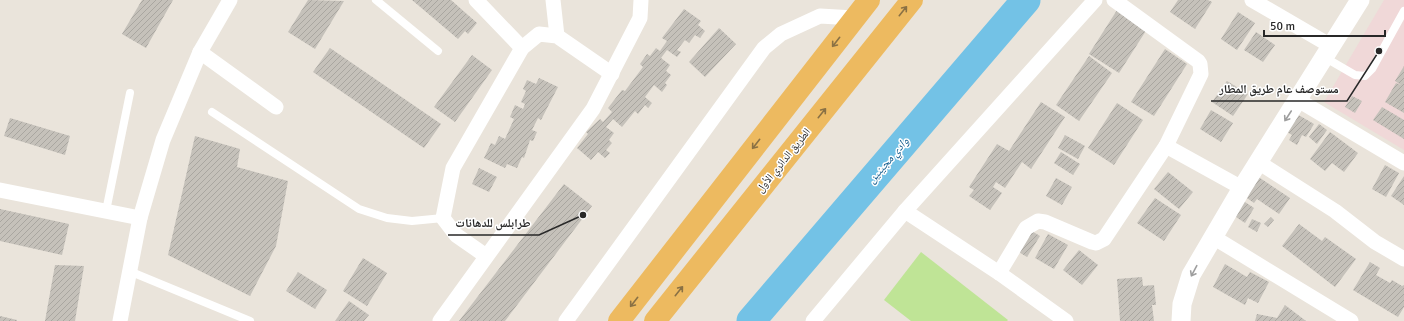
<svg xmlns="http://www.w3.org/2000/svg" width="1404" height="321" font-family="Signika,'Noto Naskh Arabic',sans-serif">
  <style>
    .medical { fill: #f0d8d8 }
    .pitch { fill: #bfe496 }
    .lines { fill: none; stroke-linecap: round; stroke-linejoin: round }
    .river { stroke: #73c2e6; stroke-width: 29 }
    .building { fill: url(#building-hatch) }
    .service { stroke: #fff; stroke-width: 8 }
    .minor { stroke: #fff; stroke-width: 15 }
    .tertiary { stroke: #fff; stroke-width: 19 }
    .trunk { stroke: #edba60; stroke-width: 22 }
    .oneway { stroke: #8a7144 }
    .oneway2 { stroke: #9e9e9e }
    .labels { text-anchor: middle; stroke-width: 3; stroke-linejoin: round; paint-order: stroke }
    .street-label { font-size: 11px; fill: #282828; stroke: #fff }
    .water-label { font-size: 12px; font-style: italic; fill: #165f8f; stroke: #fff }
    .leader { fill: none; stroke: #282828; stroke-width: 1.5 }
    .callout-dot { fill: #282828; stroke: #fff; stroke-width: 1.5 }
    .callout-label { font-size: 12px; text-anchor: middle; font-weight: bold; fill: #282828; stroke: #fff; stroke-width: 3; stroke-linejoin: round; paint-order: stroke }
  </style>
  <defs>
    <pattern id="building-hatch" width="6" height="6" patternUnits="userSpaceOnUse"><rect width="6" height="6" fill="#c5c1ba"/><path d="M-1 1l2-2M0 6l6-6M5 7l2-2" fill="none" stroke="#a9a6a0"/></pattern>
  </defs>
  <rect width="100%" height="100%" fill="#eae4db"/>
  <polygon class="medical" points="1384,0 1404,0 1404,150 1324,102"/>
  <polygon class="pitch" points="921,252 1008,320 1007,321 911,321 884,300"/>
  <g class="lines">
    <polyline class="river" points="751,321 1026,0"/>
  </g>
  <g class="building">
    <polygon points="142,0 173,0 146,48 122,34"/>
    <polygon points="308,0 344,1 315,49 288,32"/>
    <polygon points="412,0 451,0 477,23 468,34 465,31 458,39"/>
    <polygon points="1178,0 1208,0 1212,2 1195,29 1170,12"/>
    <polygon points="1119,7 1149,26 1119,73 1089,54"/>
    <polygon points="684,9 701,21 698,25 705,31 700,38 695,35 689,43 685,40 677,50 681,52 677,57 667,50 661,58 670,65 666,71 671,75 665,83 667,85 662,92 654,85 645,97 652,103 648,108 645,105 638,114 635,111 622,127 613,119 606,127 614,133 609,140 612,143 606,150 610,153 605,158 598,152 591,160 577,148 588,134 586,132 600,119 603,122 612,112 608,108 622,90 625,91 643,67 640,64 647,54 650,56 656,48 660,51 667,41 662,38"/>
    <polygon points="1238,12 1255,23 1237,50 1221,39"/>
    <polygon points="719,28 736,44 705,77 689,62"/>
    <polygon points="1256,32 1275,45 1263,62 1244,50"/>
    <polygon points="330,48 441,124 424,148 313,72"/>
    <polygon points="1165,49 1187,64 1154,116 1131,102"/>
    <polygon points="472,55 492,70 455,122 434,107"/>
    <polygon points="1089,56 1112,73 1079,121 1056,105"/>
    <polygon points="1404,66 1404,113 1385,102 1396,83 1401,85 1395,81"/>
    <polygon points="539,78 558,87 541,120 538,118 532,130 537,132 533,141 530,140 524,158 522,157 517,168 507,164 505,168 484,158 491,143 495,145 499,136 505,139 514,119 510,117 515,105 523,109 525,104 521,102 526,91 523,89 527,80 536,84"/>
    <polygon points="1227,81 1248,94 1233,116 1212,102"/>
    <polygon points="1352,96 1362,101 1355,113 1345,107"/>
    <polygon points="1041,102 1065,117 1031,169 1022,162 1005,188 996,182 993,187 1002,193 990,210 969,196 974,190 969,187 997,144 1009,151"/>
    <polygon points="1117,103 1143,120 1114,165 1088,148"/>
    <polygon points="1382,107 1404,120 1404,139 1373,120"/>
    <polygon points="1211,110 1233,123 1221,142 1200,129"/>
    <polygon points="1295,113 1314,124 1306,137 1302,135 1297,145 1289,140 1292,135 1285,131"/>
    <polygon points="10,118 70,136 65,155 4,136"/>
    <polygon points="1319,124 1327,130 1317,144 1309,137"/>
    <polygon points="1330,132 1358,153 1344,172 1332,163 1325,171 1310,159"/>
    <polygon points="1065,135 1085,146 1078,159 1058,148"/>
    <polygon points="195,136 240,149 237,167 288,181 276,246 250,296 168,255"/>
    <polygon points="1061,152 1080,164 1073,175 1054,163"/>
    <polygon points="1385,165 1399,173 1386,197 1372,189"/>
    <polygon points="479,168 497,177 489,192 472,184"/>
    <polygon points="1168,172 1193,192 1179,209 1154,189"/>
    <polygon points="1257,176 1290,198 1279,214 1257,199 1254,203 1244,196"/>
    <polygon points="1404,176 1404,205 1391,196"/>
    <polygon points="1056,178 1072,187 1062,205 1046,196"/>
    <polygon points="564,184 592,206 505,321 459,321"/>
    <polygon points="1155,198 1181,215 1164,241 1137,223"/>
    <polygon points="1242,200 1254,208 1245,223 1233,215"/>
    <polygon points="0,209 69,224 62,255 0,241"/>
    <polygon points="1271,217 1274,220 1268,227 1264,224"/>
    <polygon points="1252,219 1261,223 1257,232 1248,227"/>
    <polygon points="1299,224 1322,241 1325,237 1356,259 1335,287 1282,246"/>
    <polygon points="1030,230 1040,236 1027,257 1017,251"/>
    <polygon points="1048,234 1068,245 1054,269 1035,258"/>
    <polygon points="1079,250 1098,265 1082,285 1063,270"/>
    <polygon points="363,258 387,273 367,306 343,291"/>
    <polygon points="1370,262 1380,268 1376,275 1390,283 1392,280 1402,286 1404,285 1404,307 1398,317 1353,290"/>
    <polygon points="1225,264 1247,277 1250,272 1269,282 1258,303 1248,298 1245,305 1213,287"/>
    <polygon points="55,265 84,266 75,321 45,321"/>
    <polygon points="298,272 327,290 315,309 286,291"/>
    <polygon points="1142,277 1143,286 1154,285 1156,305 1152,305 1154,321 1120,321 1117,279"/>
    <polygon points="349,301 369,315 364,321 335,321"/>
    <polygon points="1285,305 1306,321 1255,321 1257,314 1277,318"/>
    <polygon points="0,316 17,320 17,321 0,321"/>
  </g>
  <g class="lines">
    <g class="service">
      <polyline points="376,0 438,51"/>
      <polyline points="1324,57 1355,75 1365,76 1372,69 1404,11"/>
      <polyline points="212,112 359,209 387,218 412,221 443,218"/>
      <polyline points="106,211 130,93"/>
      <polyline points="129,271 250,321"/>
    </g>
    <g class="minor">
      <polyline points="476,0 522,48"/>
      <polyline points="553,0 557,36"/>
      <polyline points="1252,0 1331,46"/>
      <polyline points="200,52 276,107"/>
      <polyline points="1298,100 1404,163"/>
      <polyline points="1166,146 1242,188"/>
      <polyline points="1258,162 1335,211 1375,242 1404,259"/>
      <polyline points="0,190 140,218"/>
      <polyline points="905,211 999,273 1066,321"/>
      <polyline points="1213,237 1351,321"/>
      <polyline points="486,256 456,235 443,218 453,168 522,48 539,34 557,36 612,74"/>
      <polyline points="999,273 1026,228 1038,221 1045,222 1092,242 1096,243 1104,239 1166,146 1201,74 1200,64 1198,61 1114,0"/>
      <polyline points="120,321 140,218 163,140 200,52 230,0"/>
      <polyline points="440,321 593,109 640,18 641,0"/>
      <polyline points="566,321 764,48 781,34 820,16 854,18"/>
      <polyline points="813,321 905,211 1095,0"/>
    </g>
    <polyline class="tertiary" points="1181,321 1182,304 1191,275 1242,188 1360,0"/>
    <g class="trunk">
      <polyline points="619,321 869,0"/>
      <polyline points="655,321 912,0"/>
    </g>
  </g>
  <defs><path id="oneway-shaft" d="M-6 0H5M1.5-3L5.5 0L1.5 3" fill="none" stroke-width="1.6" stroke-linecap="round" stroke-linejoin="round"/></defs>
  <g class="oneway">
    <use href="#oneway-shaft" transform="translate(903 11) rotate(-51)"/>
    <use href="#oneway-shaft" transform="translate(836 42) rotate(128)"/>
    <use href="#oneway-shaft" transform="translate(822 113) rotate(-51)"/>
    <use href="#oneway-shaft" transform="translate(756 144) rotate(128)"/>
    <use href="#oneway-shaft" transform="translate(679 291) rotate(-51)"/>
    <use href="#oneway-shaft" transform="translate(634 302) rotate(128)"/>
  </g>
  <g class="oneway2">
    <use href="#oneway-shaft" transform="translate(1288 116) rotate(123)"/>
    <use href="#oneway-shaft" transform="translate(1194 271) rotate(118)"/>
  </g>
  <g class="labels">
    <g class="street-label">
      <text transform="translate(783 160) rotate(-51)" y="4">الطريق الدائري الأول</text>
    </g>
    <g class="water-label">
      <text transform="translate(888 160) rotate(-49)" y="4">وادي مجينين</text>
    </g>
  </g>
  <path class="leader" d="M1379 51L1347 101H1211M583 215L539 235H448"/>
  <g class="callout-dot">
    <circle cx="1379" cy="51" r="4"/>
    <circle cx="583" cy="215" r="4"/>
  </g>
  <g class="callout-label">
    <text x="1279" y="93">مستوصف عام طريق المطار</text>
    <text x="493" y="227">طرابلس للدهانات</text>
  </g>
  <path d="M1264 30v6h121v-6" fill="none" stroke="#282828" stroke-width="2"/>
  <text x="1270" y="30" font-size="12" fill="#282828" stroke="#ffffff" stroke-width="3" paint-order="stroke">50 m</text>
</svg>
